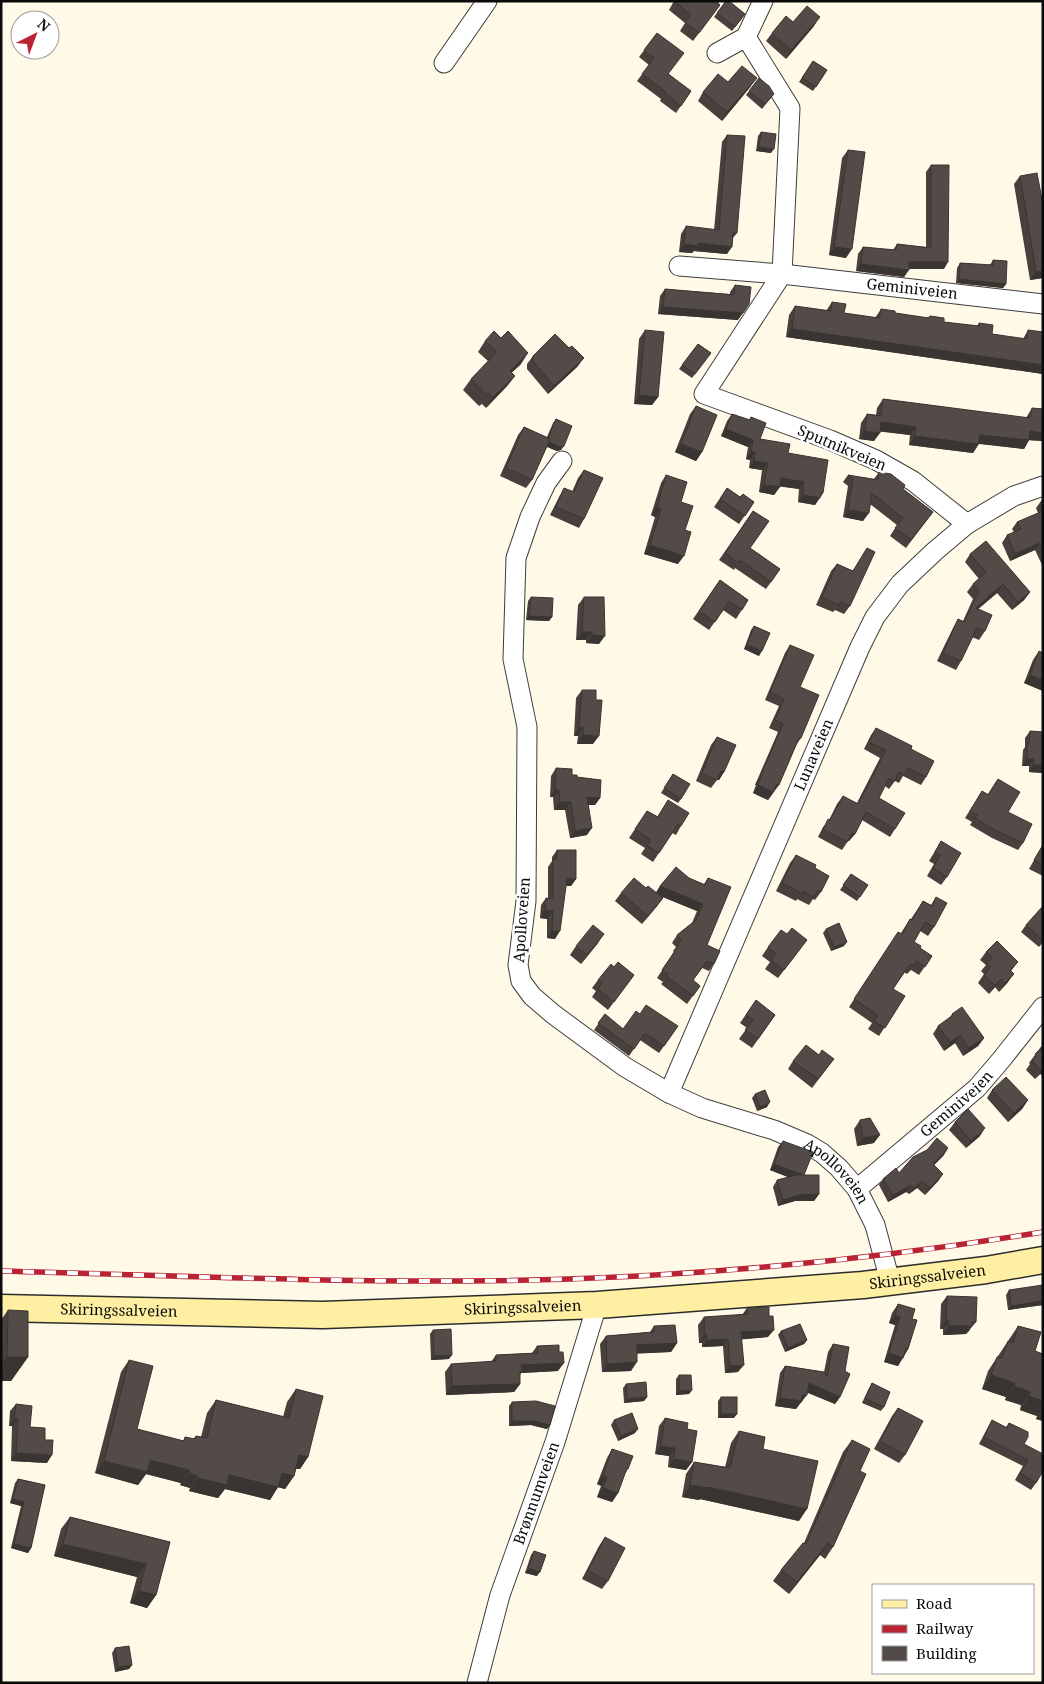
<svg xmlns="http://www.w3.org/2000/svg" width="1044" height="1684" font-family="'Noto Serif',serif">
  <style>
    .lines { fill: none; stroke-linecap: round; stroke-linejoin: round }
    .minor-casing { stroke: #3d3d3d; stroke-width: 21 }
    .secondary-casing { stroke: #2c2c2c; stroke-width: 29 }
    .minor { stroke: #fff; stroke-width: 19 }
    .secondary { stroke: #ffefa2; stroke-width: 26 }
    .rail-casing { stroke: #b92434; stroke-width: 5.5 }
    .rail { stroke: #fff; stroke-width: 4; stroke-dasharray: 11; stroke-linecap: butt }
    .wall { fill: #47403d }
    .shaded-wall { fill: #3a3432 }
    .building { fill: #534b47; stroke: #3a3432 }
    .labels { text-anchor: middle; stroke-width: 5; stroke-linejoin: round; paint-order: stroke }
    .street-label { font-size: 15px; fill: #0a0a0a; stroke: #fff }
  </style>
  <rect width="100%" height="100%" fill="#fff9e7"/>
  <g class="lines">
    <g class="minor-casing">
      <g id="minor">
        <polyline points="717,53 746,37 763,1"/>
        <polyline points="444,63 487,1"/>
        <polyline points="679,266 782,274 790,108 746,37"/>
        <path id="s1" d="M562 461 546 483 530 517 516 558 513 659 527 727 526 901 518 965 521 981 532 996 553 1014 625 1067 669 1093 702 1108 774 1130 807 1144 822 1153 839 1168 857 1189 875 1225 890 1281"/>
        <path id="s2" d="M967 524 913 481 876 460 830 440 704 394 782 274 1043 304"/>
        <path id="s3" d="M669 1093 860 647 875 617 900 584 935 551 967 524 1014 496 1043 486"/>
        <path id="s4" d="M857 1189 977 1088 1001 1060 1043 1007"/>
        <path id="s5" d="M477 1683 500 1595 555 1442 597 1305"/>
      </g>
    </g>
    <g class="secondary-casing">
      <g id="secondary">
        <path id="s6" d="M1 1308 323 1315 597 1305 863 1285 986 1270 1043 1260"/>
      </g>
    </g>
    <use href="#minor" class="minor"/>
    <use href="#secondary" class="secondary"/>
    <g class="rail-casing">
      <path id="rail" d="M1 1271C157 1275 313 1282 468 1281 661 1280 853 1263 1043 1232"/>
    </g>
    <use href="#rail" class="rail"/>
  </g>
  <g class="wall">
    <polygon points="674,1 720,5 693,41 680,31 685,23 669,10"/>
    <polygon points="726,1 745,14 732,31 714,17"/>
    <polygon points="793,22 814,26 786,59 766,41 772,33"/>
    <polygon points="657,33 669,74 691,91 676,113 660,101 661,99 637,81 649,65 639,57"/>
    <polygon points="813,61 827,70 813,91 799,82"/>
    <polygon points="728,82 751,86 722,121 698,101 703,92"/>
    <polygon points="749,91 774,94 762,109 746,95"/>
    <polygon points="761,132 771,153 756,151 758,136"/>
    <polygon points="727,135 737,233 733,238 727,254 694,251 692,253 679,252 681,234 686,226 714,230 722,142"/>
    <polygon points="848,150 846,258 829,255 842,158"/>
    <polygon points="931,165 944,269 909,269 904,277 856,271 858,254 863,247 893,250 897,244 926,247 926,172"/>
    <polygon points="1020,176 1043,278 1030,280 1014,184"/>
    <polygon points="993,260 1006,284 1003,288 956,283 957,268 960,263 990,265"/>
    <polygon points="735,285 738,320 658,314 660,296 665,289 730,294 730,292"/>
    <polygon points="832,302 844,313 875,318 881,309 895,313 928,318 930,316 944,322 977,326 979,323 992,334 1023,339 1028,330 1043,341 1043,374 786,337 789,315 795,306 826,311"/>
    <polygon points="645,330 658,397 652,405 634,404 639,339"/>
    <polygon points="485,341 521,364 511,373 515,376 507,386 486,408 482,404 479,406 463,390 471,379 488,361 478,352"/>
    <polygon points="698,344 711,353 692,378 679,369"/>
    <polygon points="533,356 578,366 548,394 527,369 527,364"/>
    <polygon points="883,399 1026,418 1032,408 1043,409 1043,441 1029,440 1024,449 979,444 973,453 909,445 910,435 880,431 874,441 859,439 861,423 867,414 876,415 877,408"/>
    <polygon points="696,406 702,452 696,461 675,452 690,414"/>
    <polygon points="732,414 749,420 751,417 760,439 788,453 823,493 815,505 798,502 799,489 780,486 774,495 759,492 762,470 749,468 750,460 746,459 748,447 721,436 727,421"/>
    <polygon points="556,419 561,450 557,451 547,447 532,480 526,488 500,476 518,435 524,427 547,437 553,423"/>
    <polygon points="584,470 584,519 579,528 550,515 559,497 564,488 572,492 578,478"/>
    <polygon points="879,472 903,489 933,512 906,548 890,536 897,525 870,504 863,521 843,517 848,486 843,482 848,475 874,479"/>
    <polygon points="666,475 681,502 678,564 644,554 655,517 651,515 661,483"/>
    <polygon points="727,488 740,497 754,502 739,524 714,507"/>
    <polygon points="1043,500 1043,567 1035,550 1010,561 1002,543 1007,535 1014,532 1012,529 1017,522 1038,513 1036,508 1041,501"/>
    <polygon points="753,511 750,548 780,569 766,589 735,568 734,570 719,560"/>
    <polygon points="867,548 850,606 844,614 835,610 833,612 816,605 831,571 837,564 853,571"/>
    <polygon points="970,554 1030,592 1024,600 1012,610 997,593 978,609 985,631 979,640 972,637 961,661 956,670 937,661 953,628 958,619 963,621 973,599 967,592 973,584 979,579 965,562"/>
    <polygon points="720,580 748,600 736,619 723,610 709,630 693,619"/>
    <polygon points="531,597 552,617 549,621 526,620 528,601"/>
    <polygon points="584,597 599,644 586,643 586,640 576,640 578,605"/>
    <polygon points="754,626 759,656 744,649 751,630"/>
    <polygon points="790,645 800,687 801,738 796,745 773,793 768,800 753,793 756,785 755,785 778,732 769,728 779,706 765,700 785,653"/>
    <polygon points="1039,651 1043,691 1024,683 1033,660"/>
    <polygon points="582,690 593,744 577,744 578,736 574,736 576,698"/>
    <polygon points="876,728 911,749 926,777 921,785 903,776 899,783 895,781 889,789 885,786 879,798 895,829 890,837 862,820 855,834 849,841 848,841 842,850 818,837 823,827 829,820 837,804 843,796 857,803 861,795 880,758 864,749 871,735"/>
    <polygon points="1030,731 1043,732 1043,773 1029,772 1029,766 1022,766 1023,750 1025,747 1025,738"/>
    <polygon points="717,737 724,772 719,780 717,780 711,788 696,781 711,745"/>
    <polygon points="556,768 577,777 600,798 595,805 588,805 587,835 570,838 565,810 554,810 553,797 550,797 551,776"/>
    <polygon points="673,774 681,799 678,803 661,793"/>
    <polygon points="998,779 1008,812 1023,843 1018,850 992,838 970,825 972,822 965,818 982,791 988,794"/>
    <polygon points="668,800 681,826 676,835 672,833 653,862 641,854 645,848 629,838 647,811 657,817"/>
    <polygon points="941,841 947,877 941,885 927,876 934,864 929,861"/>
    <polygon points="1043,844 1043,876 1029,869"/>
    <polygon points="557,850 576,879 571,886 566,886 555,939 547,938 547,919 540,918 541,905 546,898 548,898 548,867 552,861 552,857"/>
    <polygon points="796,855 815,868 821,892 815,900 813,899 809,905 797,899 796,901 776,891 790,863"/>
    <polygon points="851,874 868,885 857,901 840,890"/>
    <polygon points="689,878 704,884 708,878 707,945 714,964 709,971 702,968 693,980 700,986 687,1004 661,984 663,982 657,978 674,952 673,951 676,947 672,943 677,935 692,923 697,911 661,896 663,898 657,906 642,924 615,901 621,893 646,888 656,893 660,886"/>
    <polygon points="936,897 934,927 928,936 920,931 914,942 920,948 932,956 919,975 911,970 907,974 904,972 893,989 905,996 879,1036 868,1029 872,1023 849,1007 893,940 901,933 910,919 911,919 923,901 931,905"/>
    <polygon points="1043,906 1043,942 1039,947 1021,932 1026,925"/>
    <polygon points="826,929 844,946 831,951 823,933"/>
    <polygon points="598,943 581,964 570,955 576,946"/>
    <polygon points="768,947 801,948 778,978 765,969 770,962 762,956"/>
    <polygon points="986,952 1018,962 1011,971 1008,982 999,992 995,987 989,994 978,983 984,974 981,971 986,965 980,960"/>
    <polygon points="634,975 608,1010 592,997 596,991 592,988 598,980"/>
    <polygon points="756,1000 775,1015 752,1048 739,1039 747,1028 740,1023"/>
    <polygon points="605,1014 623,1029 640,1014 678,1026 659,1053 640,1040 629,1056 594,1030"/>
    <polygon points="952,1014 984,1038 978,1046 963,1056 955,1043 944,1051 933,1034 938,1026 949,1019"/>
    <polygon points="1043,1044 1043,1076 1040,1074 1035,1079 1026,1070 1030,1064 1029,1063"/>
    <polygon points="793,1061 828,1067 812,1088 788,1069"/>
    <polygon points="992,1090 1028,1100 1022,1109 1008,1122 987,1098"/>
    <polygon points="755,1094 767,1107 757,1111 752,1098"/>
    <polygon points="860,1120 874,1143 857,1146 854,1129"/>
    <polygon points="955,1122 980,1136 966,1148 949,1130"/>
    <polygon points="783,1141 804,1175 819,1194 814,1201 795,1201 778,1206 773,1187 777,1180 788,1177 770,1170 778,1147"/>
    <polygon points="944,1155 934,1165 939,1180 925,1195 917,1188 909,1194 906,1192 888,1202 879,1185 883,1179"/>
    <polygon points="1043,1285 1043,1305 1008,1310 1006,1295 1009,1290"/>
    <polygon points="947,1296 970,1330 966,1334 943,1335 943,1329 940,1329 941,1304"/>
    <polygon points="898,1304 912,1319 908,1349 898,1366 884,1362 895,1325 889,1323 892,1313"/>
    <polygon points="747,1308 768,1337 742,1339 738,1372 725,1373 723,1346 702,1347 702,1343 699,1343 698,1325 704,1317 742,1315"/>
    <polygon points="8,1310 28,1357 11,1381 1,1381 1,1320"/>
    <polygon points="654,1326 677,1343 671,1352 637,1353 631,1371 602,1372 600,1344 606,1336 650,1332"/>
    <polygon points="1018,1326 1035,1351 1043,1354 1043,1421 1036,1419 1037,1416 1020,1410 1021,1405 1005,1400 1006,1397 982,1389 988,1371"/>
    <polygon points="433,1330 449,1359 431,1360 430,1334"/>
    <polygon points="781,1331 807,1340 804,1344 785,1352 778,1335"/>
    <polygon points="833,1344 840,1397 835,1404 807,1392 801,1403 800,1403 796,1409 775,1406 780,1373 785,1366 824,1372 828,1352"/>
    <polygon points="537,1346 558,1371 521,1373 520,1375 520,1384 514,1392 446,1395 445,1372 451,1364 491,1362 496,1355 532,1353"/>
    <polygon points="129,1360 137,1429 183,1441 185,1437 193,1439 196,1436 201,1437 207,1413 216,1400 283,1417 287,1402 296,1389 308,1457 300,1469 296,1469 294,1476 285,1489 278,1487 270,1500 225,1489 218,1498 189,1491 190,1488 180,1485 181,1483 146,1474 138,1485 95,1473 121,1372"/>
    <polygon points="679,1375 692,1390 689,1394 676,1395 676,1379"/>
    <polygon points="872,1383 884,1407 881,1411 862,1403 869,1388"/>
    <polygon points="626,1384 647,1397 644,1401 624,1403 623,1388"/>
    <polygon points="721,1397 734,1418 718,1418 718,1401"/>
    <polygon points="512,1402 550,1425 547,1429 531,1425 509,1426 509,1406"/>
    <polygon points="16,1404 30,1427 47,1463 11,1461 12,1426 9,1426 10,1411"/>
    <polygon points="898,1408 905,1455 899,1463 874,1449 892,1416"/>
    <polygon points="665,1418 687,1429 692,1462 686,1470 668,1467 669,1456 655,1454 659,1426"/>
    <polygon points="614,1420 635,1433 618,1441 611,1425"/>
    <polygon points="992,1420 1006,1427 1009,1423 1024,1444 1036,1483 1031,1490 1015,1480 1023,1466 979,1444 988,1427"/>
    <polygon points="739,1431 763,1449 799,1521 700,1499 699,1500 682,1497 686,1474 694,1462 725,1467 731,1443"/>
    <polygon points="852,1440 860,1471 833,1547 825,1559 820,1555 789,1594 773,1581 781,1570 804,1543 843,1452"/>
    <polygon points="612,1449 628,1469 624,1475 618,1493 612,1502 597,1497 601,1486 597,1484 607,1458"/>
    <polygon points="18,1479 45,1485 31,1548 28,1553 11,1548 21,1506 10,1503 15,1483"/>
    <polygon points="70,1517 170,1542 156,1595 147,1608 130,1603 137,1577 54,1556 61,1529"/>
    <polygon points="605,1537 608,1581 602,1589 582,1579 599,1546"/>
    <polygon points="534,1551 537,1576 525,1573 531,1555"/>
    <polygon points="115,1648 132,1665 129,1669 115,1672 112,1653"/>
  </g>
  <g class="shaded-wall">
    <polygon points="820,17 814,26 786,59 791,50"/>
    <polygon points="757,78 751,86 722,121 727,112"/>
    <polygon points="759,147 774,149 771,153 756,151"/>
    <polygon points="698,243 732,247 727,254 694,251 692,253 679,252 684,244"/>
    <polygon points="834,247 852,249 846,258 829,255"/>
    <polygon points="909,262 948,262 944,269 906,269 909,270 904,277 856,271 861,264"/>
    <polygon points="1043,271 1043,278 1030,280 1036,272"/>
    <polygon points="959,279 1006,284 1003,288 956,283"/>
    <polygon points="663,307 743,313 738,320 658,314"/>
    <polygon points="792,329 1043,365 1043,374 786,337"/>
    <polygon points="528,353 521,364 502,382 510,371"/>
    <polygon points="584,358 578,366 548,394 554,386"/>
    <polygon points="515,376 507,386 486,408 493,397"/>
    <polygon points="639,395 658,397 652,405 634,404"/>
    <polygon points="881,422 916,427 910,435 875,431"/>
    <polygon points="726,429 753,440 748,447 721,436"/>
    <polygon points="865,431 880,433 874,441 859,439"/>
    <polygon points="1030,431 1043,433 1043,441 1025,440"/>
    <polygon points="980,435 1029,440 1024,449 974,443"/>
    <polygon points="915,436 978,444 973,453 909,445"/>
    <polygon points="546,441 564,446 561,450 557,451 543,445"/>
    <polygon points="681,444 702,452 696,461 675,452"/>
    <polygon points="751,452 755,452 750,460 746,459"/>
    <polygon points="754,461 768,463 762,470 749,468"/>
    <polygon points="781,478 804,482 799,489 776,486"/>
    <polygon points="764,485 780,487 774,495 759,492"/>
    <polygon points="821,493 823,493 815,505 798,502 803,495"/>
    <polygon points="657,507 661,509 655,517 651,515"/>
    <polygon points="848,510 869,513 863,521 843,517"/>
    <polygon points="1040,543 1035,550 1010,561 1015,554"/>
    <polygon points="650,545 684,556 678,564 644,554"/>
    <polygon points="1003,584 997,593 970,616 976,608"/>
    <polygon points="1030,592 1024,600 1012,610 1018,602"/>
    <polygon points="529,616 552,617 549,621 526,620"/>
    <polygon points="582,632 592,632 586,640 576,640"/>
    <polygon points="592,635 605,636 599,644 586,643"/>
    <polygon points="747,645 762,651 759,656 744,649"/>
    <polygon points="1030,675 1043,680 1043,691 1024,683"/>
    <polygon points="579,727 583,727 578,736 574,736"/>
    <polygon points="583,735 599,736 593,744 577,744"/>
    <polygon points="1027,759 1034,759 1029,766 1022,766"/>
    <polygon points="1034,765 1043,765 1043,773 1029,772"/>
    <polygon points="721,771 724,772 719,780 715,779"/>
    <polygon points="760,777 761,778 756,785 755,785"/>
    <polygon points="777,784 779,785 768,800 753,793 758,785"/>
    <polygon points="555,790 559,790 553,797 550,797"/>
    <polygon points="587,797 600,798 595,805 582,805"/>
    <polygon points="560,802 571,802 565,810 554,810"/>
    <polygon points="592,828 587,835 570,838 575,831"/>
    <polygon points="852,833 855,834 849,841 847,840"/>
    <polygon points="567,879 576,879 571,886 562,886"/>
    <polygon points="660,886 703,904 697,911 655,894"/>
    <polygon points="663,898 657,906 642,924 648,916"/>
    <polygon points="545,910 553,911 547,919 540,918"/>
    <polygon points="552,931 560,931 555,939 547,938"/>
    <polygon points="604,934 598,943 581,964 587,955"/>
    <polygon points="847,942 844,946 831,951 834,947"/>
    <polygon points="1014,974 1008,982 999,992 1005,983"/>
    <polygon points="1001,979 995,987 989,994 995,985"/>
    <polygon points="960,1035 955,1043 944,1051 950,1042"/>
    <polygon points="984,1038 978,1046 963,1056 969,1048"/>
    <polygon points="1043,1069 1043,1071 1035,1079"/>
    <polygon points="1028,1100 1022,1109 1008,1122 1014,1113"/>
    <polygon points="770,1102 767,1107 757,1111 760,1107"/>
    <polygon points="985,1128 980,1136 966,1148 971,1141"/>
    <polygon points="880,1135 874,1143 857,1146 863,1138"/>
    <polygon points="948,1148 944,1155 928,1171 933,1164"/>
    <polygon points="774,1164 803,1175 798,1181 770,1170"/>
    <polygon points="943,1174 939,1180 925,1195 930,1188"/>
    <polygon points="922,1181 917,1188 909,1194 914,1188"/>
    <polygon points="911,1185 906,1192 888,1202 893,1195"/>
    <polygon points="819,1194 814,1201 795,1201 778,1206 783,1200 799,1195"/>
    <polygon points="1043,1301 1043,1305 1008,1310 1011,1306"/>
    <polygon points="895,1315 900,1317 895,1325 889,1323"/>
    <polygon points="946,1321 949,1321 943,1329 940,1329"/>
    <polygon points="972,1322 976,1322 966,1334 943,1335 949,1326"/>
    <polygon points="774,1330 768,1337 736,1340 741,1332"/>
    <polygon points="705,1335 707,1335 702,1343 699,1343"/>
    <polygon points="728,1339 723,1346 702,1347 707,1340"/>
    <polygon points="807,1340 804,1344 785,1352 788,1348"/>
    <polygon points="677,1343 671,1352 631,1354 637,1345"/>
    <polygon points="906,1348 908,1349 898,1366 884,1362 889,1353"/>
    <polygon points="452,1355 449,1359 431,1360 434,1356"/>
    <polygon points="7,1357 28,1357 11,1381 1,1381 1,1365"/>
    <polygon points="637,1362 631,1371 602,1372 607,1364"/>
    <polygon points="564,1363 558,1371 521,1373 516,1381 521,1365"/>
    <polygon points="744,1365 738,1372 725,1373 730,1366"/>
    <polygon points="991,1375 1015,1383 1006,1397 982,1389"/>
    <polygon points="809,1383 840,1397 835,1404 803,1391"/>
    <polygon points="520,1384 514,1392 446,1395 452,1386"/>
    <polygon points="1014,1386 1031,1392 1021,1405 1005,1400"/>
    <polygon points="692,1390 689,1394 676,1395 679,1391"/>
    <polygon points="802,1395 807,1395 796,1409 775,1406 780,1398"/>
    <polygon points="1029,1396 1043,1401 1043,1408 1037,1416 1020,1410"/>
    <polygon points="647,1397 644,1401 624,1403 627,1399"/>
    <polygon points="1043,1410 1043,1421 1036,1419"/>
    <polygon points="721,1414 737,1414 734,1418 718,1418"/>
    <polygon points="14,1419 18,1419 12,1426 9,1426"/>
    <polygon points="512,1421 534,1421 550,1425 547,1429 531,1425 509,1426"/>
    <polygon points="638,1429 635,1433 618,1441 621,1436"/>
    <polygon points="661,1446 675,1448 669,1456 655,1454"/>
    <polygon points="16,1453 52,1455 47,1463 11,1461"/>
    <polygon points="299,1455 308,1457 300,1469 290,1467"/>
    <polygon points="674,1459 692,1462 686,1470 668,1467"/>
    <polygon points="150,1460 189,1470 181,1483 146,1474 138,1485 95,1473 104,1461"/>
    <polygon points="189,1473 198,1476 190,1488 180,1485"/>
    <polygon points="282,1473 294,1476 285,1489 273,1486"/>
    <polygon points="229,1475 278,1487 270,1500 225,1489 218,1498 189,1491 198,1478"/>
    <polygon points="603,1476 607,1477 601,1486 597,1484"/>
    <polygon points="690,1485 708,1487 807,1509 799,1521 700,1499 699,1500 682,1497"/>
    <polygon points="603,1488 618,1493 612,1502 597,1497"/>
    <polygon points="13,1499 24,1502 21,1506 10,1503"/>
    <polygon points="828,1543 820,1555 789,1594 797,1582"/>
    <polygon points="14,1544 31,1548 28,1553 11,1548"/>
    <polygon points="63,1544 146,1564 137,1577 54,1556"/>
    <polygon points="528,1568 540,1572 537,1576 525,1573"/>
    <polygon points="139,1591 156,1595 147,1608 130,1603"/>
    <polygon points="132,1665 129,1669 115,1672 118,1667"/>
  </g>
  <g class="building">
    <polygon points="674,1 716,1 720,5 699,33 685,22 691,15"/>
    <polygon points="726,1 729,1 745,14 735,27 717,13"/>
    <polygon points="807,6 820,17 791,50 772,33 786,16 793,22"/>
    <polygon points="657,33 684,53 668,74 691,91 681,106 665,93 666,92 642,74 654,58 644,50"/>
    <polygon points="813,61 827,70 816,87 802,78"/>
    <polygon points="742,66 757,78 727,112 703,92 718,74 728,82"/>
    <polygon points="759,78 769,86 774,94 765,104 749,91"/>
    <polygon points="761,132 776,134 774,149 759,147"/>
    <polygon points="727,135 745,136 737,233 733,233 732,247 698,243 698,246 684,244 686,226 719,230"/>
    <polygon points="848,150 865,152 852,249 834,247"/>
    <polygon points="931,165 949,165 948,262 909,262 909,270 861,264 863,247 896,250 897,244 931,248"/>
    <polygon points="1037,173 1043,205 1043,271 1036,272 1020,176"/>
    <polygon points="993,260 1007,261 1006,284 959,279 960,263 993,265"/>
    <polygon points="735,285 751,287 749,304 743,313 663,307 665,289 734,295"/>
    <polygon points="832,302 846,304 844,313 879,318 881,309 895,311 895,313 929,318 930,316 944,318 944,322 979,326 979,323 993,325 992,334 1027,339 1028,330 1043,332 1042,341 1043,341 1043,365 792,329 795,306 831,311"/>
    <polygon points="645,330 664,332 658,397 639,395"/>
    <polygon points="494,331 501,338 508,331 528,353 510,371 515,376 493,397 489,393 487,395 471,379 497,352 485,341"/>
    <polygon points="555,334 569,348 572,346 584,358 554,386 533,361 533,356"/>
    <polygon points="698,344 711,353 695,374 682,365"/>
    <polygon points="883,399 1030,418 1032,408 1043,409 1043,433 1030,431 1029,440 980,435 978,444 915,436 916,427 881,422 880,433 865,431 867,414 881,416"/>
    <polygon points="696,406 717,415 702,452 681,444"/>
    <polygon points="732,414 750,420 751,417 766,423 760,439 790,444 788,453 828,460 823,493 821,493 820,498 803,495 804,482 781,478 780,487 764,485 768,463 754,461 755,452 751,452 753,440 726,429"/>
    <polygon points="556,419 572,426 564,446 560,447 549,442 550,439 548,438"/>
    <polygon points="524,427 550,439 532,480 506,468"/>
    <polygon points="584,470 603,478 584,519 556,507 564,488 574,492"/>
    <polygon points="879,472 891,474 905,485 903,489 933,512 911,540 895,528 903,518 872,493 869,513 848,510 853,479 848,475 878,480"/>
    <polygon points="666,475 687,482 681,502 693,506 685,530 691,532 684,556 650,545 661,509 657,507"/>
    <polygon points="727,488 740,497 743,494 754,502 745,516 720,499"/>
    <polygon points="753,511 769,521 750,548 780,569 771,582 740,560 739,563 725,553"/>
    <polygon points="1043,511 1043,548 1040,543 1015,554 1007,535 1021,529 1017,522"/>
    <polygon points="986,541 1030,592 1018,602 1003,584 976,608 992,615 985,631 977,628 961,661 943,653 958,619 964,622 979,591 973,584 986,572 970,554"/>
    <polygon points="867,548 875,552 850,606 840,602 839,605 822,597 837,564 853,571"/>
    <polygon points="720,580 748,600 742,610 729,601 715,622 699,611"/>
    <polygon points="531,597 553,598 552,617 529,616"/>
    <polygon points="584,597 604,597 605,636 592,635 592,632 582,632"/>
    <polygon points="754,626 770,633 762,651 747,645"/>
    <polygon points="790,645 814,655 800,687 819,695 801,738 799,738 779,785 777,784 773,792 758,785 761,778 760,777 783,724 775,720 784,699 770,692"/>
    <polygon points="1039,651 1043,653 1043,680 1030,675"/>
    <polygon points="582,690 596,690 596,700 602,700 599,736 583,735 583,727 579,727"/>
    <polygon points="876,728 912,746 911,749 934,761 926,777 908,768 904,775 899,772 895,781 889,778 879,798 905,813 895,829 866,812 855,834 852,833 847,842 823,830 828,819 830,820 843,796 858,804 867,787 886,750 869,742"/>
    <polygon points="1030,731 1043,732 1043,765 1034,765 1034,759 1027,759 1027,743 1029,744"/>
    <polygon points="717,737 736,745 724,772 721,771 717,780 702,773"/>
    <polygon points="556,768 572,769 572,775 577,775 577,777 601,780 600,798 587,797 592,828 575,831 571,802 560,802 559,790 555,790"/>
    <polygon points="673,774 690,784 681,799 664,788"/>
    <polygon points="998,779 1020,792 1008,812 1032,824 1023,843 997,831 975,818 977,815 970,811 982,791 988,795"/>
    <polygon points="668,800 689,813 681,826 678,824 659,853 647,846 651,840 635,829 647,811 658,817"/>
    <polygon points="941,841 961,853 947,877 933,868 940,855 935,852"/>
    <polygon points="1043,845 1043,865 1034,860"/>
    <polygon points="557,850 576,850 576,879 567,879 560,931 552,931 553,911 545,910 546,898 553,899 553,859 557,860"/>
    <polygon points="796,855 816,865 815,868 829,876 821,892 818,890 814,897 803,891 801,893 782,883"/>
    <polygon points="676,867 689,878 705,885 708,878 731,887 707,945 720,951 714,964 707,961 693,980 700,986 693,996 666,976 668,974 662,970 679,945 678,944 681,940 677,935 696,920 703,904 660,886"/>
    <polygon points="851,874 868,885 860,897 843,885"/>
    <polygon points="634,878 646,888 648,886 663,898 648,916 621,893"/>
    <polygon points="936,897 947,903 934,927 925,922 914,942 921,946 920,948 932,956 925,967 916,961 913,966 910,964 893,989 905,996 885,1028 874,1021 878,1015 854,999 898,932 902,934 910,919 912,920 923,901 932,906"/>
    <polygon points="1043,906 1043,940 1026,925"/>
    <polygon points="839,923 847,942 834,947 826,929"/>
    <polygon points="593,925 604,934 587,955 576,946"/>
    <polygon points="792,928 807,940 784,970 771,960 776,954 768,947 781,930 787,934"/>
    <polygon points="997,941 1018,962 1010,970 1014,974 1005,983 1001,979 995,985 984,975 991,967 987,963 992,957 986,952"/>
    <polygon points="618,962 634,975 614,1002 598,989 602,983 598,980 611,964 614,967"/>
    <polygon points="756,1000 775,1015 758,1039 745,1030 753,1020 746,1015"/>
    <polygon points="646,1005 678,1026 664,1046 645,1033 634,1049 598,1023 605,1014 623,1029 636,1011 640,1014"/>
    <polygon points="962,1007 984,1038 969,1048 960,1035 950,1042 938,1026 953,1015 952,1014"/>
    <polygon points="806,1045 819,1055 822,1050 834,1059 818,1079 793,1061"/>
    <polygon points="1043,1047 1043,1069 1041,1071 1032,1061 1037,1056 1035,1054"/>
    <polygon points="1006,1077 1028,1100 1014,1113 992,1090"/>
    <polygon points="765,1090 770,1102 760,1107 755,1094"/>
    <polygon points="968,1109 985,1128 971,1141 955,1122"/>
    <polygon points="870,1118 880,1135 863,1138 860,1120"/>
    <polygon points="937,1138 948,1148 933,1164 943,1174 930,1188 922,1181 914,1188 911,1185 893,1195 883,1179 896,1168 899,1173 913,1157 927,1150"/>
    <polygon points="783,1141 813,1152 804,1175 819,1175 819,1194 799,1195 783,1200 777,1180 797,1175 803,1175 774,1164"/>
    <polygon points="1043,1285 1043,1301 1011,1306 1009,1290"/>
    <polygon points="947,1296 977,1297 976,1322 972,1322 972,1326 949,1326 949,1321 946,1321"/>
    <polygon points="898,1304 915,1309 912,1319 917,1320 908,1349 906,1348 903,1358 889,1353 900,1317 895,1315"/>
    <polygon points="769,1307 769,1316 773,1316 774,1330 741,1332 744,1365 730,1366 728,1339 707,1340 707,1335 705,1335 704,1317 748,1314 747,1308"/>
    <polygon points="8,1310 28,1311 28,1357 7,1357"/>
    <polygon points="800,1324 807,1340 788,1348 781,1331"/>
    <polygon points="675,1325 677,1343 637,1345 637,1362 607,1364 606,1336 654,1332 654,1326"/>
    <polygon points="1018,1326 1041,1332 1035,1351 1043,1354 1043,1401 1029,1396 1031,1392 1014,1386 1015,1383 991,1375 997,1357 1002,1358 1008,1341 1013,1343"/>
    <polygon points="451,1329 452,1355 434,1356 433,1330"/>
    <polygon points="833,1344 849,1347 845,1371 850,1374 840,1397 809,1383 807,1395 802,1395 801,1401 780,1398 785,1366 824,1372 827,1377"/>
    <polygon points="559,1345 559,1352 563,1352 564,1363 521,1365 522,1372 520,1372 520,1384 452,1386 451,1364 496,1361 496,1355 538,1353 537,1346"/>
    <polygon points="129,1360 153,1366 137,1429 184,1441 185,1437 195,1439 196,1436 207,1438 216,1400 289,1418 296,1389 323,1396 308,1457 299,1455 294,1476 282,1473 278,1487 229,1475 227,1485 198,1478 198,1476 189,1473 189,1470 150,1460 147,1472 104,1461"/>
    <polygon points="679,1375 691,1375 692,1390 679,1391"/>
    <polygon points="646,1382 647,1397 627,1399 626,1384"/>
    <polygon points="872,1383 890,1392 884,1407 865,1399"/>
    <rect x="721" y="1397" width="16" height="17"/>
    <polygon points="536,1401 555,1406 550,1425 534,1421 512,1421 512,1402"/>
    <polygon points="16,1404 32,1406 30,1427 45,1428 45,1440 53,1440 52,1455 16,1453 18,1419 14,1419"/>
    <polygon points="898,1408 923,1421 905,1455 880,1441"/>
    <polygon points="632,1413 638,1429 621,1436 614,1420"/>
    <polygon points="665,1418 688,1423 687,1429 697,1431 692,1462 674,1459 675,1448 661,1446"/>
    <polygon points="992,1420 1007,1428 1009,1423 1028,1432 1028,1437 1024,1444 1043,1454 1043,1471 1036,1483 1020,1473 1028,1460 984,1437"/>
    <polygon points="739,1431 765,1437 763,1449 818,1461 807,1509 708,1487 707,1488 690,1485 694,1462 730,1468"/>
    <polygon points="852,1440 870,1449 860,1471 866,1474 833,1547 828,1543 797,1582 781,1570 803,1543 806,1544"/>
    <polygon points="612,1449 633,1456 628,1469 627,1468 618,1493 603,1488 607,1477 603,1476"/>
    <polygon points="18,1479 45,1485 31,1548 14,1544 24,1502 13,1499"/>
    <polygon points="70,1517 170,1542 156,1595 139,1591 146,1564 63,1544"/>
    <polygon points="605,1537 625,1548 608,1581 588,1571"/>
    <polygon points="534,1551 546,1555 540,1572 528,1568"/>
    <polygon points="129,1646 132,1665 118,1667 115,1648"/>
  </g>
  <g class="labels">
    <g class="street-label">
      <text dy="5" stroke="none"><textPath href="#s2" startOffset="570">Geminiveien</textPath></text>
      <text transform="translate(842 448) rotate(23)" y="5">Sputnikveien</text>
      <text dy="5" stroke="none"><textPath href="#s3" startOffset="368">Lunaveien</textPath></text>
      <text transform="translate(522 920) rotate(-86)" y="5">Apolloveien</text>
      <text dy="5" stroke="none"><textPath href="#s4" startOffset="131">Geminiveien</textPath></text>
      <text dy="5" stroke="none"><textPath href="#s1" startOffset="908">Apolloveien</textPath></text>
      <text dy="5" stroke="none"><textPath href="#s6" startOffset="928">Skiringssalveien</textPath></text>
      <text dy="5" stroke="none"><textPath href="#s6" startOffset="522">Skiringssalveien</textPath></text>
      <text dy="5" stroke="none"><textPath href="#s6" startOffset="118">Skiringssalveien</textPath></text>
      <text dy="5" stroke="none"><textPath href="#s5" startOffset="199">Brønnumveien</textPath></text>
    </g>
  </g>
  <rect width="1044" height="1684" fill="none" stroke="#0a0a0a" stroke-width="5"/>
  <rect x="872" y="1584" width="162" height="90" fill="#ffffff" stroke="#9d9d9d"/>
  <rect x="882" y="1600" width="25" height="8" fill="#ffefa2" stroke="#9d9d9d"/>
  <text x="916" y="1609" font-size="15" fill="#0a0a0a">Road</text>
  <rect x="882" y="1625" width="25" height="8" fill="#b92434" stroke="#9d9d9d"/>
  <text x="916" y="1634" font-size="15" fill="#0a0a0a">Railway</text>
  <rect x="882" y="1646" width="25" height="15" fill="#534b47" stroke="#9d9d9d"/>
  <text x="916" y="1659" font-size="15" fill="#0a0a0a">Building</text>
  <g transform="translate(35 35) rotate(42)"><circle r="24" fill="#ffffff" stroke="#9d9d9d"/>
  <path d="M0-4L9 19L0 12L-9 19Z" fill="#b92434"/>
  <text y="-8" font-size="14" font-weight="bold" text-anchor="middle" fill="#0a0a0a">N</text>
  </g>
</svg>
